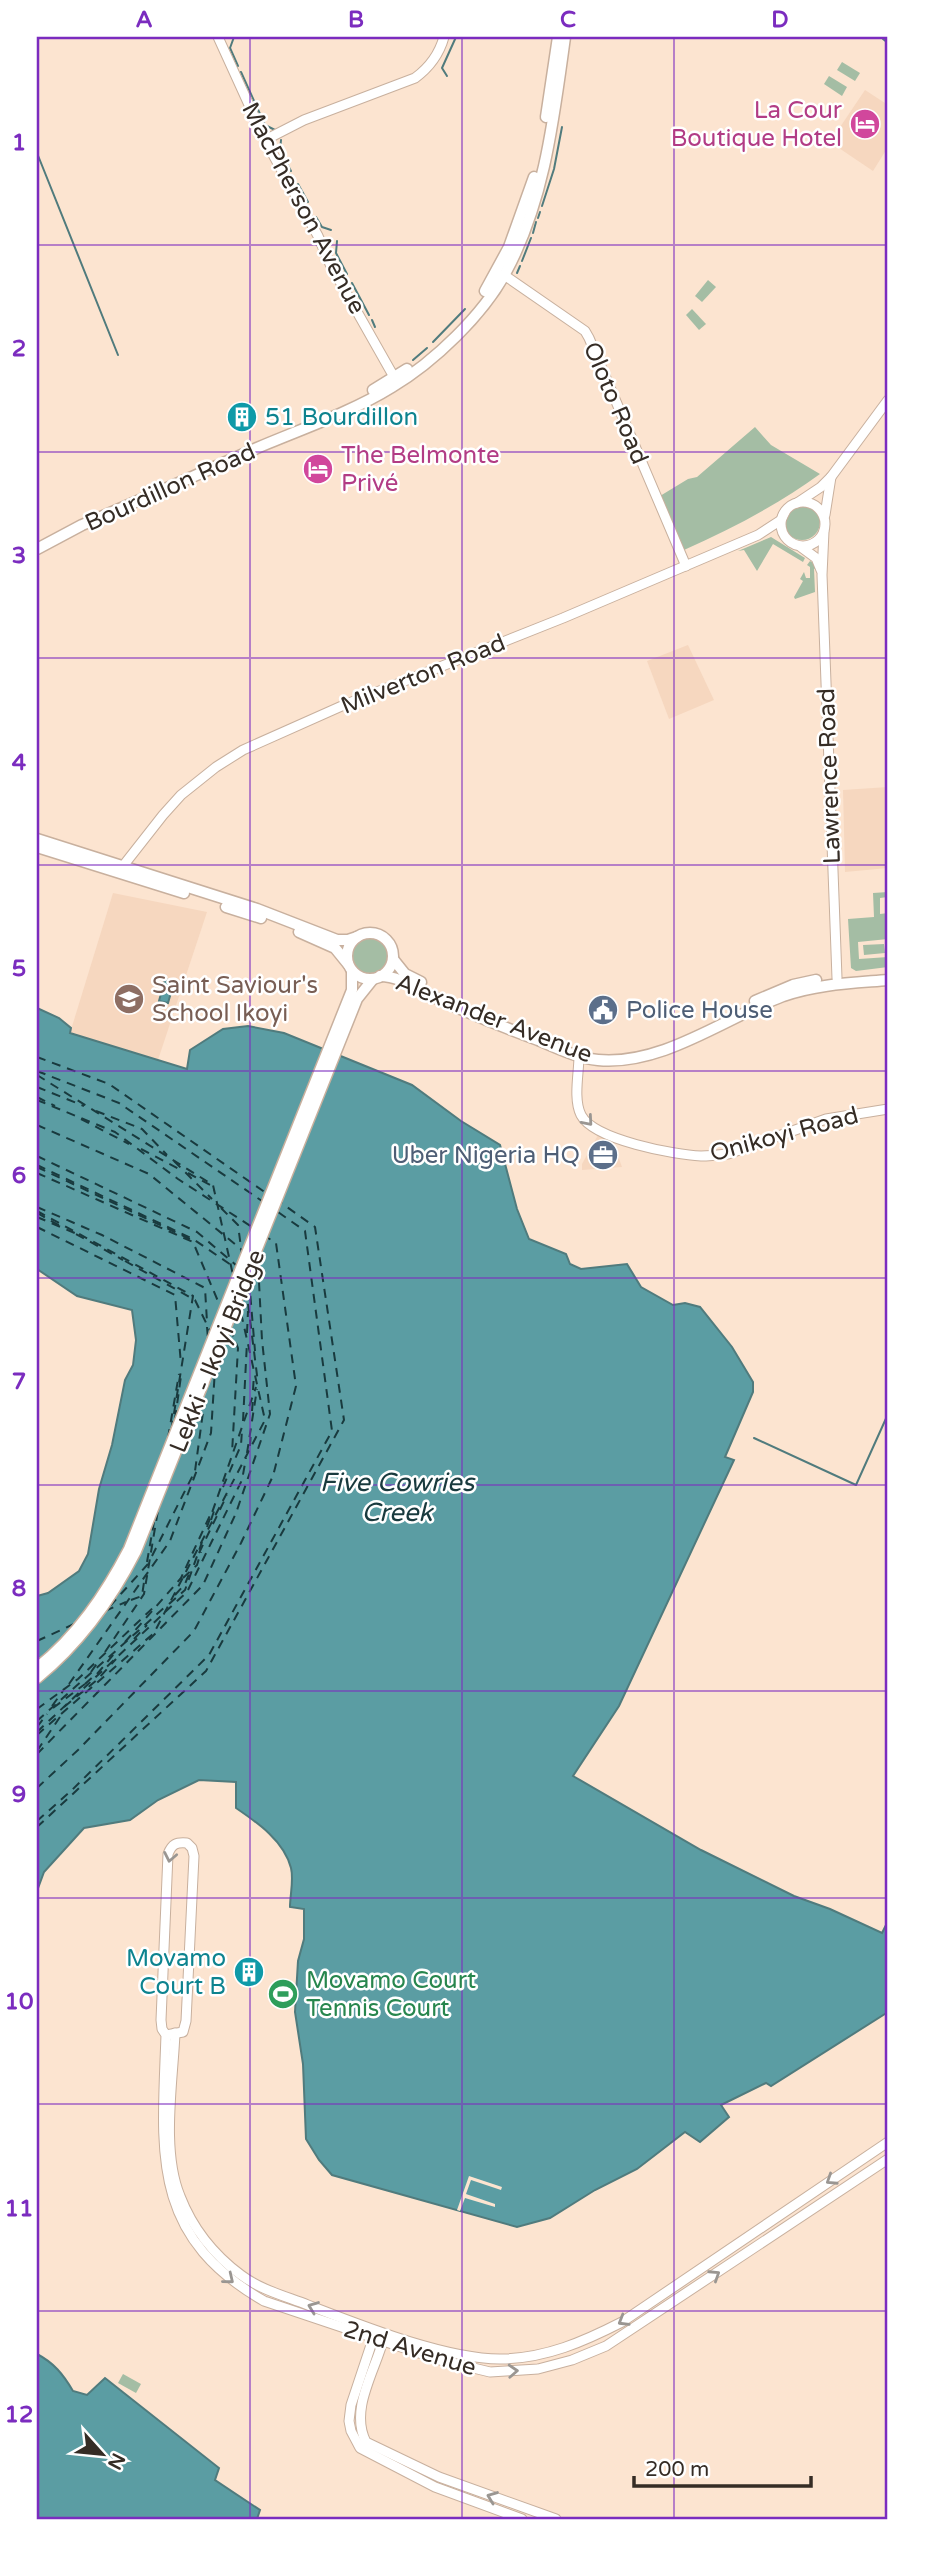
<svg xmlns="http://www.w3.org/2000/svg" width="925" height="2556" font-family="'Varela Round',sans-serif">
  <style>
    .built { fill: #f6d7bf }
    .green { fill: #a4bda4 }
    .water { fill: #5b9da3; stroke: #507b7d; stroke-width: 2 }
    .pier { fill: #fce4d0 }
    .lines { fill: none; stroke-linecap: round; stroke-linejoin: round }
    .stream { stroke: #507b7d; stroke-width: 2 }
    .ferry { stroke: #193a3e; stroke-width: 2; stroke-dasharray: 9 7; stroke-linecap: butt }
    .tertiary-casing { stroke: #c8b09e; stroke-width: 11 }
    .primary-casing { stroke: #c8b09e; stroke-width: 13 }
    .tertiary { stroke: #fff; stroke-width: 9 }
    .primary { stroke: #fff; stroke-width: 10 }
    .oneway { stroke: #9a9692 }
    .grid { fill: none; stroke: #7b2cbf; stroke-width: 2; stroke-opacity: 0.55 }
    .labels { text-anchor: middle; stroke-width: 5; stroke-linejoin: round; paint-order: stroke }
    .hotel-label { font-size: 24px; fill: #b23c85; stroke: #fff; text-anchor: end }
    .street-label { font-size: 24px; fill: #352c25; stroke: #fff }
    .culture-label { font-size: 24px; fill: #0d838f; stroke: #fff; text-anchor: start }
    .education-label { font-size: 24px; fill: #785e54; stroke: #fff; text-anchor: start }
    .service-label { font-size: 24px; fill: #4e5e75; stroke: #fff; text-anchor: start }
    .leisure-label { font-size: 24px; fill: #27864d; stroke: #fff; text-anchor: start }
    .water-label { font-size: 26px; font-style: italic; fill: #193a3e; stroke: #fff }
    .neatline { fill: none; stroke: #7b2cbf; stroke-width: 2.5 }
    .grid-label { font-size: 23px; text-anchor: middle; font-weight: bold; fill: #7b2cbf }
  </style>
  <rect width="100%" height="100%" fill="#fce4d0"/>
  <g class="built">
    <polygon points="865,90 888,105 888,147 873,171 830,142"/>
    <polygon points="688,645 714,700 669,719 647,661"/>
    <polygon points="888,787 888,868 845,872 843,790"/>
    <polygon points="113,893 207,912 158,1060 70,1033"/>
    <polygon points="598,1135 613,1142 622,1167 582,1170 582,1164"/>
  </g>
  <g class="green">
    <polygon points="842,62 860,73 855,81 837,70"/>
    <polygon points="829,76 847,87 842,96 824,84"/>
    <polygon points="708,280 716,287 702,302 695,296"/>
    <polygon points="692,309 706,324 699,330 686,315"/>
    <path d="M755 427 771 445 820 474C777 505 733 528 684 550L660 496 688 479 697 477Z"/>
    <circle cx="802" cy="522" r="18"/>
    <polygon points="771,537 805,558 803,562 773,544 757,571 744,550 738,551"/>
    <polygon points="810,561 815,564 816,568 814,569 815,592 795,599 794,597 803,581 800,579 804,572 806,578 810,578 810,567 807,565"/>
    <polygon points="888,892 888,897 880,898 880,914 888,913 888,939 858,942 859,959 888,957 888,967 856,971 851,968 848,919 874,917 873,893"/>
    <circle cx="370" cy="956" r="18"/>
    <polygon points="884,944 885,953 864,955 863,945"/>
    <polygon points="276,1981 292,1982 290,2007 274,2006"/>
    <polygon points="123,2374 141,2384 136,2393 118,2383"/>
  </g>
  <g class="water">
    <polygon points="165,979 174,982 168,1003 159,1001"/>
    <path d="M37 1008 59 1018 71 1028 70 1033 187 1069 190 1050 223 1029 248 1026 284 1033 412 1085 461 1121 500 1145 517 1209 529 1239 566 1254 570 1264 581 1269 627 1264 641 1287 673 1305 685 1303 700 1307 732 1347 753 1382V1392L725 1457 734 1460 619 1706 573 1776 701 1850 794 1896 830 1909 882 1933 888 1921V2012L771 2086 766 2083 721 2105 729 2117 700 2142 685 2132 637 2169 595 2190 550 2218 517 2227 332 2175 319 2160 306 2139 303 2064 295 2012 298 1961 304 1939V1909L290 1907C290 1895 294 1880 291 1868 284 1841 258 1823 236 1808V1782L199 1780 158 1800 130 1820 84 1828 44 1872 37 1891V1596L48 1593 79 1571 88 1554 99 1489 112 1445 125 1380 133 1365 136 1340 132 1310 77 1296 37 1269Z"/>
    <path d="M37 2354C54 2363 63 2374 73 2391L87 2395 105 2378 219 2468 215 2480 260 2510 257 2519H37Z"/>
  </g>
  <polygon class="pier" points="469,2176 502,2187 501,2190 471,2180 466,2194 495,2204 495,2207 465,2198 460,2211 457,2210"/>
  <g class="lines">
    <g class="stream">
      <polyline points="234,37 230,48 238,66"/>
      <polyline points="883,39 888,43"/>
      <polyline points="241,72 265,125 275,130"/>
      <polyline points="447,76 442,68 456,37"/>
      <polyline points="281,140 280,151 291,171"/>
      <polyline points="37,153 118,355"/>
      <polyline points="298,184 308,202"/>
      <polyline points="542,206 554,169 562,127"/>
      <polyline points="316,217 322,227 331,230"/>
      <polyline points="538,218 540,212"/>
      <polyline points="533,233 536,222"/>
      <polyline points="337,241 336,253 347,274"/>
      <polyline points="522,261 531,238"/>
      <polyline points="517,273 520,266"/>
      <polyline points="352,283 369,315"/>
      <polyline points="372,320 375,327"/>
      <polyline points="433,342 465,309"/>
      <polyline points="413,360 427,348"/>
      <polyline points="754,1438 856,1485 888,1414"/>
    </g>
    <g class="ferry">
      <polyline points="37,1057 109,1084 266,1193"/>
      <polyline points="37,1071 119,1103 262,1201"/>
      <polyline points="37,1075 213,1185 233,1275"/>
      <polyline points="37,1087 84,1106"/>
      <polyline points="37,1097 55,1106"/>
      <polyline points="37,1100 115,1132 178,1179 252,1227"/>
      <polyline points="96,1111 142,1129 167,1155"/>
      <polyline points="81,1119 129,1144"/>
      <polyline points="37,1125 149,1174 241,1249"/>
      <polyline points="141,1149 183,1171"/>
      <polyline points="37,1156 197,1232 237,1266"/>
      <polyline points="174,1161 212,1199"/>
      <polyline points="37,1165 193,1239 237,1269"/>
      <polyline points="37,1167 194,1241"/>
      <polyline points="37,1173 193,1242 220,1306"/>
      <polyline points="188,1173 212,1186 214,1191"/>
      <polyline points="37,1207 102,1235 205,1288 207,1322"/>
      <polyline points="221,1208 238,1225 242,1255"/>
      <polyline points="37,1211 193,1296 171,1432"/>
      <polyline points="37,1213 62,1227"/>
      <polyline points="37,1217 77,1234"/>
      <polyline points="37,1227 175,1295 181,1364"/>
      <polyline points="76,1234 123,1260"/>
      <polyline points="125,1261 195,1300 211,1333"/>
      <polyline points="249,1280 255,1351"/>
      <polyline points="246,1288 258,1383"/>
      <polyline points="248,1295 248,1283"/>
      <polyline points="207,1327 208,1339"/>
      <polyline points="230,1328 238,1348 232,1453"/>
      <polyline points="247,1333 248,1311"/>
      <polyline points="253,1390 254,1375"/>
      <polyline points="252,1411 253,1399"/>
      <polyline points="175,1419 181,1376"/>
      <polyline points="243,1421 247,1342"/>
      <polyline points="168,1438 179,1374"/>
      <polyline points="250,1446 251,1430"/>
      <polyline points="247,1453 257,1389"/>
      <polyline points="223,1487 241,1445 242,1430"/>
      <polyline points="211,1520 216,1505"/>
      <polyline points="207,1527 256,1387"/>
      <polyline points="199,1553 227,1495"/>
      <polyline points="152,1556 195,1471 206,1390"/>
      <polyline points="147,1562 155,1516"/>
      <polyline points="183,1578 197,1565 201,1552"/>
      <polyline points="175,1595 185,1584 189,1574"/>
      <polyline points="131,1600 142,1596 144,1582"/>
      <polyline points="169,1604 185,1590 202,1542"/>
      <polyline points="110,1606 148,1564"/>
      <polyline points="105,1611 126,1602"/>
      <polyline points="165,1612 187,1592 242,1480 246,1458"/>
      <polyline points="134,1639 147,1625"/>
      <polyline points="37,1641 74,1624"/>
      <polyline points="125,1642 181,1578 212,1511"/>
      <polyline points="105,1652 144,1594 158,1510"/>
      <polyline points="91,1672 98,1662"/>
      <polyline points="97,1674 114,1654"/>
      <polyline points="69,1684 170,1541 211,1433 215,1369"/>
      <polyline points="85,1684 96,1674"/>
      <polyline points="52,1706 63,1691"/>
      <polyline points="64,1707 98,1679 116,1659"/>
      <polyline points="53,1708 85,1684"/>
      <polyline points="37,1709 78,1679 157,1604"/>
      <polyline points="37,1721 165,1607"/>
      <polyline points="37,1727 47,1714"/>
      <polyline points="37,1732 161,1616"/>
      <polyline points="37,1735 154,1633 265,1420 239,1304"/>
      <polyline points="37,1751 62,1714"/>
      <polyline points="37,1754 203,1585 236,1513 270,1414 262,1340 258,1263 256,1261"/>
      <polyline points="37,1788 78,1750 194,1631 241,1543 273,1476 296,1386 276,1243 268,1238"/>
      <polyline points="37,1821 72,1790 209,1655 332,1431 305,1231 278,1212"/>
      <polyline points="37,1827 206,1671 344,1420 315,1227 280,1202"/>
    </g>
    <g class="tertiary-casing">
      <g id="tertiary">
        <polyline points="218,37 265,140 318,236 330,264 394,377"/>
        <path d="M265 140 304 120 415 78C430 67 439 55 444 37"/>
        <polyline points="504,275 585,331 589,338 686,566"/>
        <circle cx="803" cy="524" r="22"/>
        <polyline points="797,503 821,487 831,477 888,400"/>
        <polyline points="825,515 831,477"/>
        <polyline points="824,531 822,575 837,978"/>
        <polyline points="801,547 816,558 821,570"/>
        <polyline points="123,866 163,815 181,795 216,767 243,750 344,705 563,618 758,535 781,520 785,512"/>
        <path d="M579 1056C579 1073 573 1099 581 1115 594 1140 675 1155 701 1156 710 1156 719 1155 728 1154L826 1119 888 1109"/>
        <path d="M175 2033C173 2082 161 2150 180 2196 192 2227 214 2255 241 2275 261 2290 285 2296 308 2305 360 2325 447 2360 502 2359 546 2358 583 2342 622 2322L888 2142"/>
        <path d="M166 2035 183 2032 186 2021 194 1856 192 1848 187 1843C176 1842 172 1844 168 1854L161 2020 162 2029 166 2035C162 2151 149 2235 264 2301L440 2360 490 2372 538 2369 572 2360 606 2346 888 2159"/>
        <polyline points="374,2336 351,2405 349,2421 351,2431 360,2448 435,2487 522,2519"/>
        <path d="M384 2337C376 2370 349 2409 366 2442L439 2477 556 2519"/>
      </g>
    </g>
    <g class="primary-casing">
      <g id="primary">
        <polyline points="546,117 558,37"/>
        <polyline points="485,291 509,247 534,177"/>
        <polyline points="373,390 407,369"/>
        <path d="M37 549 82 525C141 500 199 474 257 448 301 429 350 413 392 387 434 362 483 315 506 272 545 200 554 116 565 37"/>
        <polyline points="37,839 257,909 337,940 348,940 357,937"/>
        <polyline points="37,847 184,893"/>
        <polyline points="226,907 261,918"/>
        <polyline points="299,932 335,948 348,964"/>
        <circle cx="370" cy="956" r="23"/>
        <polyline points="393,959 405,974 421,982"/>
        <path d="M380 976C399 976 417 989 434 997 468 1013 503 1027 538 1040 557 1048 577 1058 598 1060 662 1066 725 1018 783 996 817 984 853 983 888 980"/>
        <polyline points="755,1001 793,985 816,980"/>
        <path d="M37 1668C77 1636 105 1595 129 1549L352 990V971"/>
        <path d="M37 1678C80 1643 111 1600 136 1551L357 999 373 979"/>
      </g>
    </g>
    <use href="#tertiary" class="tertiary"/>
    <use href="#primary" class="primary"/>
  </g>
  <defs><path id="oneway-chevron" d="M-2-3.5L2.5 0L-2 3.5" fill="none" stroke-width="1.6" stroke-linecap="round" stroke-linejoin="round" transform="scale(1.75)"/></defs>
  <g class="oneway">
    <use href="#oneway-chevron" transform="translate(588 1121) rotate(49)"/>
    <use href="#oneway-chevron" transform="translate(170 1857) rotate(101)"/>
    <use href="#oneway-chevron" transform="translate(831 2180) rotate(147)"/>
    <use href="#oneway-chevron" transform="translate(715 2275) rotate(-33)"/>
    <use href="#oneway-chevron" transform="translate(229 2279) rotate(39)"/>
    <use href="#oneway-chevron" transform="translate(313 2307) rotate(-159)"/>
    <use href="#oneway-chevron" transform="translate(623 2321) rotate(149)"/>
    <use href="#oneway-chevron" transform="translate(513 2371) rotate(-3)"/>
    <use href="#oneway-chevron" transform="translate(492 2497) rotate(-159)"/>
  </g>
  <path class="grid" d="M250 37V2519M462 37V2519M674 37V2519M37 245H888M37 452H888M37 658H888M37 865H888M37 1071H888M37 1278H888M37 1485H888M37 1691H888M37 1898H888M37 2104H888M37 2311H888"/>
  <defs>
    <g id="hotel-disc" transform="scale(1.575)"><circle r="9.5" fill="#d1479c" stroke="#fff"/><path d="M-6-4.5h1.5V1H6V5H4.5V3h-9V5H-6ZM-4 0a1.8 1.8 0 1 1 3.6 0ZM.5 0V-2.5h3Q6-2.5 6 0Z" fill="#fff"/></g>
    <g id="building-disc" transform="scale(1.575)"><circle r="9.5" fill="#0f9aa8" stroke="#fff"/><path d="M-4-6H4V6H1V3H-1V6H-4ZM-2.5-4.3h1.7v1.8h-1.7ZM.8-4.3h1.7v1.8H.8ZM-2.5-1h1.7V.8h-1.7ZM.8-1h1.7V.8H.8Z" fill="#fff"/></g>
    <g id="school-disc" transform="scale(1.575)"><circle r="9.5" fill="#8d6e63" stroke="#fff"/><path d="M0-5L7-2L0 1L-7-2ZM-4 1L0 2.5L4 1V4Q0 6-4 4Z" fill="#fff"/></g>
    <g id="civic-disc" transform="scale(1.575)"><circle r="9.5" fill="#5c6f8a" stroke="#fff"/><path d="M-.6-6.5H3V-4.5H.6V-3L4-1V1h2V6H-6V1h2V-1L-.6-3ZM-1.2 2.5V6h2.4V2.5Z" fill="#fff"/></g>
    <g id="office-disc" transform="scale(1.575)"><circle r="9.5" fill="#5c6f8a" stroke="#fff"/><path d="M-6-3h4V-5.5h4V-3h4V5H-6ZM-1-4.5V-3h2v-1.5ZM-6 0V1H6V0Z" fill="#fff"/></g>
    <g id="stadium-disc" transform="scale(1.575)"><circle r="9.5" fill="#2e9e5b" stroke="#fff"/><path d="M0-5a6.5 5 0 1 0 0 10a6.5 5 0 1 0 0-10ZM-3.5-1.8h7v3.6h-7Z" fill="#fff"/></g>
  </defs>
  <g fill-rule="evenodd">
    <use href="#hotel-disc" x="865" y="124"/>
    <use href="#building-disc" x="242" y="417"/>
    <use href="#hotel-disc" x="318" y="469"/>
    <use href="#school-disc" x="129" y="999"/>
    <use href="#civic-disc" x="603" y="1010"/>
    <use href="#office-disc" x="603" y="1155"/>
    <use href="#building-disc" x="249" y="1972"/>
    <use href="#stadium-disc" x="283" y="1994"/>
  </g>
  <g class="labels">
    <g class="hotel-label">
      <text x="842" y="118">La Cour<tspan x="842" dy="28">Boutique Hotel</tspan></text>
      <text x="341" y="463" text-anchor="start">The Belmonte<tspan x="341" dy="28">Privé</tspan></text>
    </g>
    <g class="street-label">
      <text transform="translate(304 208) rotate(62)" y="8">MacPherson Avenue</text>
      <text transform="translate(616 403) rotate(67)" y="8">Oloto Road</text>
      <text transform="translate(170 487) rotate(-24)" y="8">Bourdillon Road</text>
      <text transform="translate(423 674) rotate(-22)" y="8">Milverton Road</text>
      <text transform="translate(829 776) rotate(-92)" y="8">Lawrence Road</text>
      <text transform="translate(494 1018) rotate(21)" y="8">Alexander Avenue</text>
      <text transform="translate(784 1134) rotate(-15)" y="8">Onikoyi Road</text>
      <text transform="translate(217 1351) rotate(-68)" y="8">Lekki - Ikoyi Bridge</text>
      <text transform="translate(410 2348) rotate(17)" y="8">2nd Avenue</text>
    </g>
    <g class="culture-label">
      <text x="265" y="425">51 Bourdillon</text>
      <text x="226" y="1966" text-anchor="end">Movamo<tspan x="226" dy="28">Court B</tspan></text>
    </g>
    <g class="education-label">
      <text x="152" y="993">Saint Saviour's<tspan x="152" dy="28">School Ikoyi</tspan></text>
    </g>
    <g class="service-label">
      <text x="626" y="1018">Police House</text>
      <text x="580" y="1163" text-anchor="end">Uber Nigeria HQ</text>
    </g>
    <g class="leisure-label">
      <text x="306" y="1988">Movamo Court<tspan x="306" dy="28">Tennis Court</tspan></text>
    </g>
    <g class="water-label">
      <text x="397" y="1491">Five Cowries<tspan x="397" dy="30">Creek</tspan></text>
    </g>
  </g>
  <rect width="925" height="2556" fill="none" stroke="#ffffff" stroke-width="77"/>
  <g transform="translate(102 2454) rotate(117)" stroke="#ffffff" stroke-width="5" paint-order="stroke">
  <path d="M0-5L12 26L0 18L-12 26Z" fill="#352c25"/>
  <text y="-10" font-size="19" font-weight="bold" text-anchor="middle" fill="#352c25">N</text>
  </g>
  <path d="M634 2476v10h177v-10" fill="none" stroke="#352c25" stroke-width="3.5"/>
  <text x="645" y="2476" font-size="21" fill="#352c25" stroke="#ffffff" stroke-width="5" paint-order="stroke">200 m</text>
  <rect x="38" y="38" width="848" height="2480" class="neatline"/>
  <g class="grid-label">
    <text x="144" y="27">A</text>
    <text x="356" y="27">B</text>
    <text x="568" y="27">C</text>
    <text x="780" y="27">D</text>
    <text x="19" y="150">1</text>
    <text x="19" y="356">2</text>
    <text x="19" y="563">3</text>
    <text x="19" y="770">4</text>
    <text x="19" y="976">5</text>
    <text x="19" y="1183">6</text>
    <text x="19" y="1389">7</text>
    <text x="19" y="1596">8</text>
    <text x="19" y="1802">9</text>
    <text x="19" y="2009">10</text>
    <text x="19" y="2216">11</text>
    <text x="19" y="2422">12</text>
  </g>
</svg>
